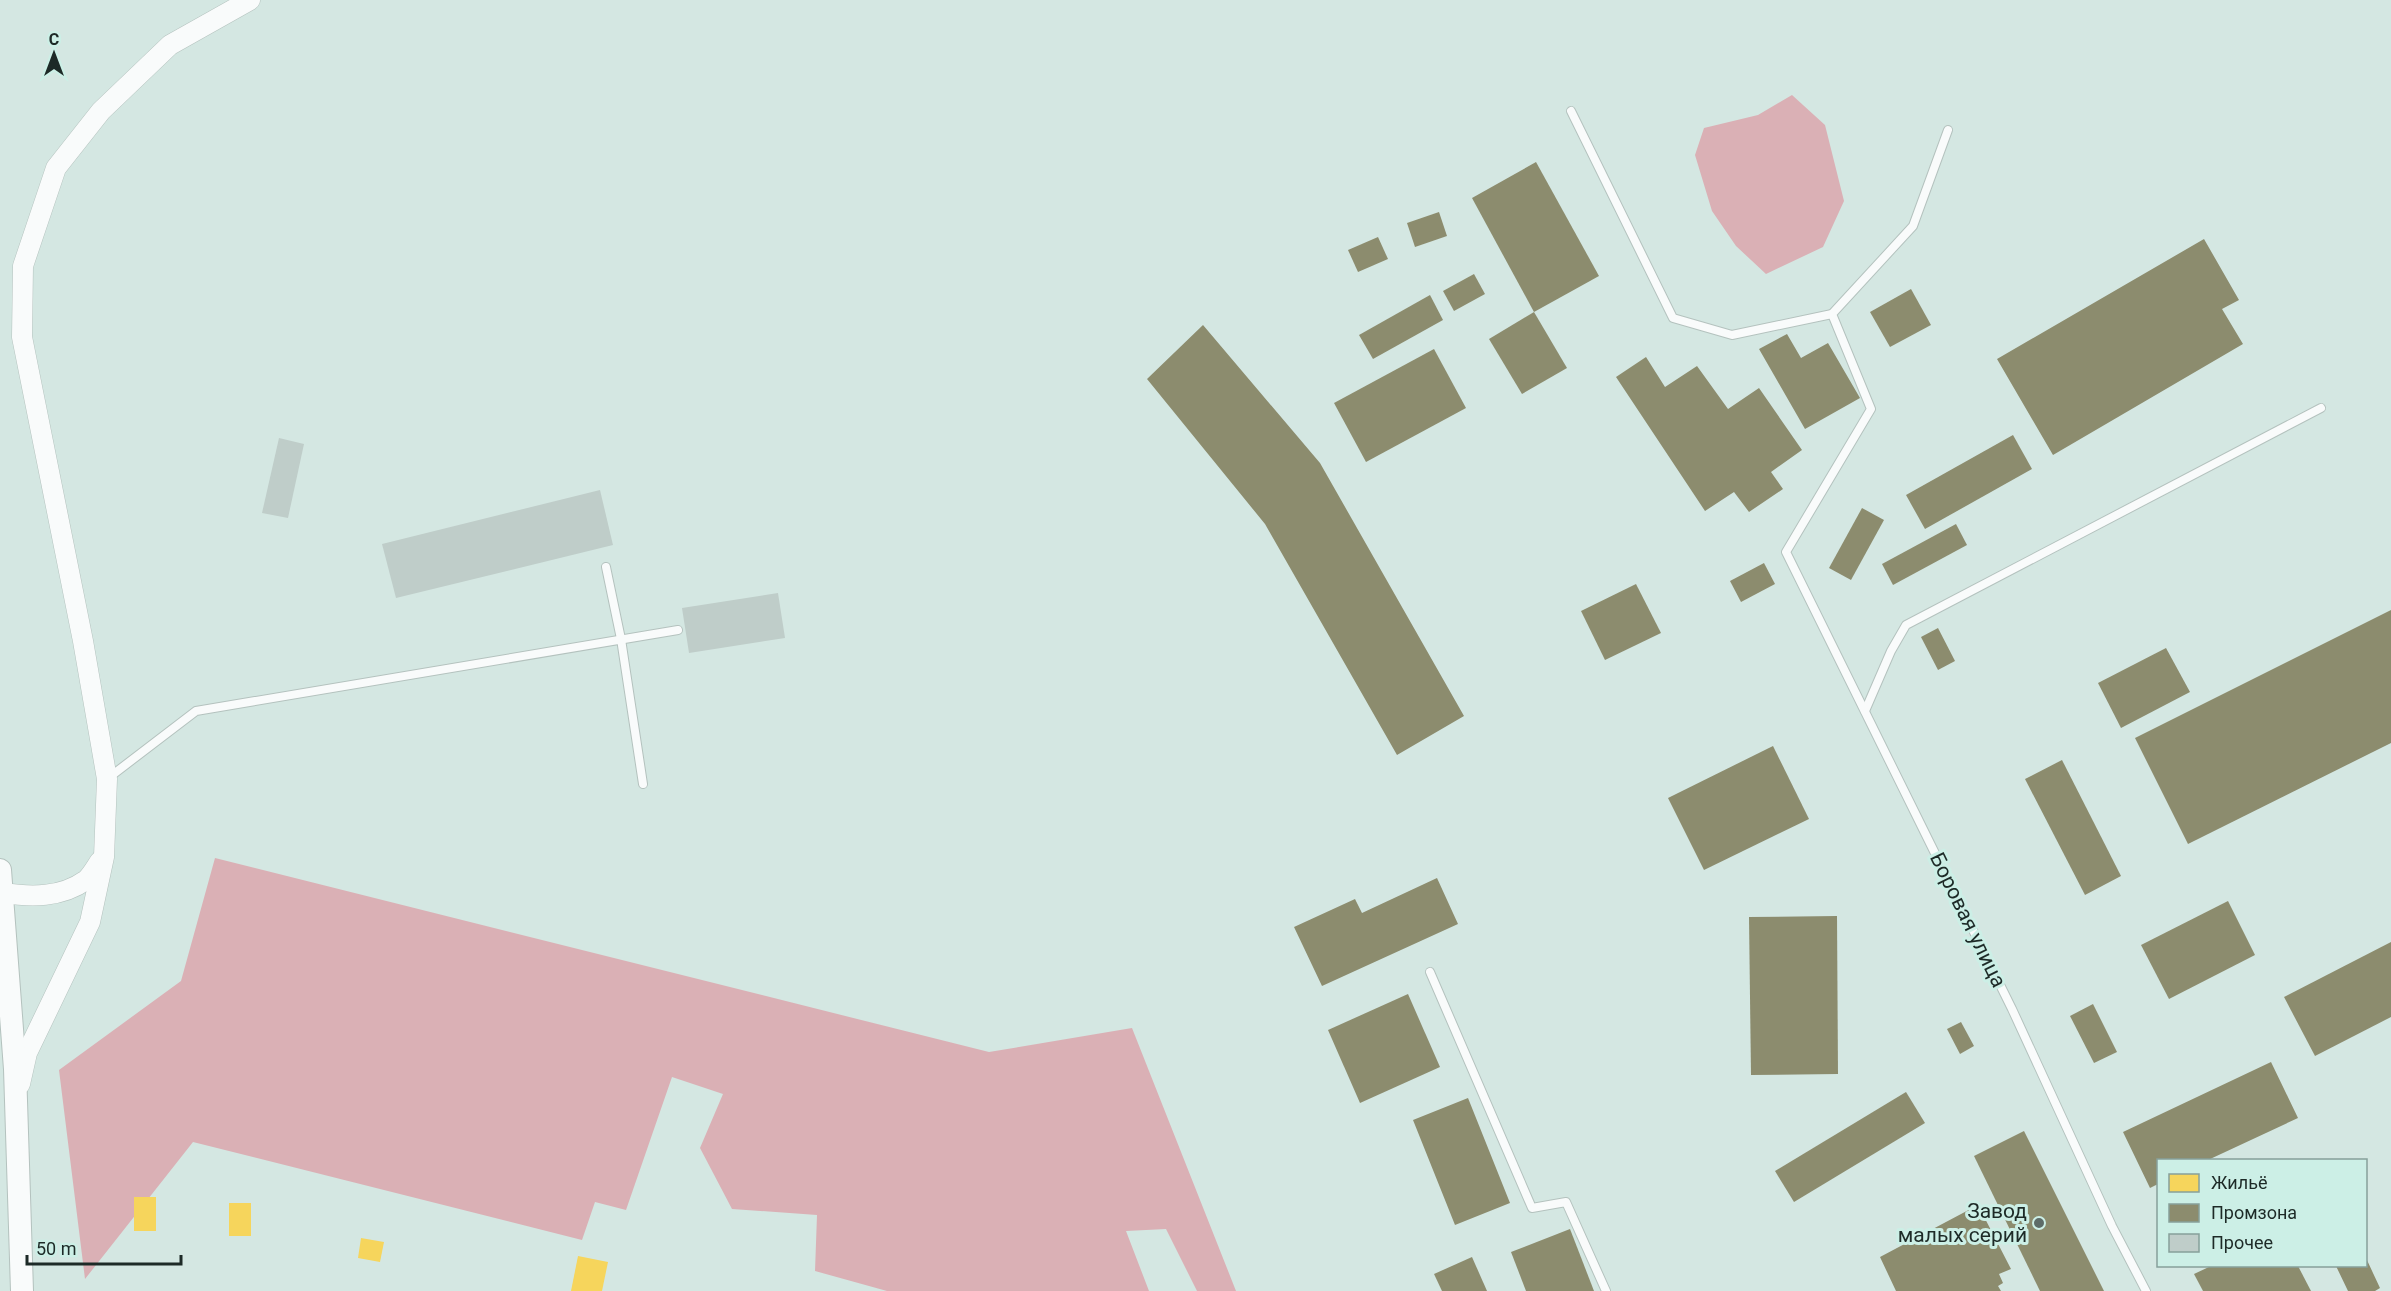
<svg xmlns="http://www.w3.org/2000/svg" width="2391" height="1291" font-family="Roboto,sans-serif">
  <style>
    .forest { fill: #dab0b5 }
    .homes { fill: #f6d55c }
    .industry { fill: #8c8c6e }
    .building { fill: #bfcdc9 }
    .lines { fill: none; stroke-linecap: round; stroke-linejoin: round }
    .service-casing { stroke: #b4c2be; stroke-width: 10 }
    .tertiary-casing { stroke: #b4c2be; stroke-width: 21 }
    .secondary-casing { stroke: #b4c2be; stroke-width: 24 }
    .service { stroke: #f9fbfb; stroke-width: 8 }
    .tertiary { stroke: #f9fbfb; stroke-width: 20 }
    .secondary { stroke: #f9fbfb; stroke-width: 22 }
    .poi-dot { fill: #5d6c68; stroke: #ccefe6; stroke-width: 2 }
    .labels { text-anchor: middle; stroke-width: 6; stroke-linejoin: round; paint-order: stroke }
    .street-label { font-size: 21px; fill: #1d2a27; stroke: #ccefe6 }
    .poi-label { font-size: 21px; fill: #1d2a27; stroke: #ccefe6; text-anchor: end }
  </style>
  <rect width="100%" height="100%" fill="#d4e7e2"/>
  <g class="forest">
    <polygon points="1792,95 1825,125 1844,201 1823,247 1766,274 1736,246 1712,211 1695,155 1704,128 1758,115"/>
    <polygon points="215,858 989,1052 1132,1028 1236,1291 1197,1291 1166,1229 1126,1231 1149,1291 887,1291 815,1271 817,1215 732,1209 700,1148 723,1094 672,1077 626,1210 595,1202 582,1240 193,1142 85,1279 59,1070 181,981"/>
  </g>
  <g class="homes">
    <rect x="134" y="1197" width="22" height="34"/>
    <rect x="229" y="1203" width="22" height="33"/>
    <polygon points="361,1238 384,1242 380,1262 358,1258"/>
    <polygon points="578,1256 608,1262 602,1291 571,1291"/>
  </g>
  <g class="industry">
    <polygon points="1536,162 1599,276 1534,312 1472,198"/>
    <polygon points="1439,212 1447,236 1415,247 1407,223"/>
    <polygon points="1378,237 1388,259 1358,272 1348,250"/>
    <polygon points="2204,239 2239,300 2222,309 2243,344 2053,455 1997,359"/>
    <polygon points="1474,274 1485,294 1454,311 1443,291"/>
    <polygon points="1911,289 1931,325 1890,347 1870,312"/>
    <polygon points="1430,295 1443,320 1373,359 1359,335"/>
    <polygon points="1534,312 1567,368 1522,394 1489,339"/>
    <polygon points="1203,325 1320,463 1464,716 1397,755 1265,524 1147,379"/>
    <polygon points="1787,334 1801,358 1828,343 1860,398 1805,429 1759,349"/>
    <polygon points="1434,349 1466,408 1366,462 1334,403"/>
    <polygon points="1646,357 1665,387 1697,366 1728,409 1759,388 1802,450 1771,472 1783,489 1749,512 1734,492 1705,511 1616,377"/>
    <polygon points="2013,435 2032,469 1925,529 1906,495"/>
    <polygon points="1862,508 1884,520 1851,580 1829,568"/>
    <polygon points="1956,524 1967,545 1893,585 1882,564"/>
    <polygon points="1764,563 1775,584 1741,602 1730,581"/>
    <polygon points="1636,584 1661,633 1605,660 1581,611"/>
    <polygon points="2391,610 2391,743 2188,844 2135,738"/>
    <polygon points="1938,628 1955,661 1938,670 1921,637"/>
    <polygon points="2166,648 2190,692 2121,728 2098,683"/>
    <polygon points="1773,746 1809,819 1704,870 1668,798"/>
    <polygon points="2062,760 2121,876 2085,895 2025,779"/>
    <polygon points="1437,878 1458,924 1322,986 1294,927 1355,899 1362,913"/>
    <polygon points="2228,901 2255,955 2169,999 2141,945"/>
    <polygon points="1837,916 1838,1074 1751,1075 1749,917"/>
    <polygon points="2391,942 2391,1017 2315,1056 2284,997"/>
    <polygon points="1408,994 1440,1067 1360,1103 1328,1030"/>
    <polygon points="2093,1004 2117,1052 2094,1063 2070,1016"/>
    <polygon points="1961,1022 1974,1046 1960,1054 1947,1029"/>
    <polygon points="2271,1062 2298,1118 2208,1160 2158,1160 2158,1184 2150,1188 2123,1132"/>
    <polygon points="1906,1092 1925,1123 1794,1202 1775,1171"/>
    <polygon points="1468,1098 1510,1203 1455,1225 1413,1120"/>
    <polygon points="2024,1131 2104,1291 2040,1291 1974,1156"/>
    <polygon points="1978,1205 2011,1269 1999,1274 2003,1283 1998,1286 2001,1291 1896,1291 1880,1257"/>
    <polygon points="1570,1229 1594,1291 1526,1291 1511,1252"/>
    <polygon points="1472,1257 1487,1291 1442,1291 1434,1274"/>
    <polygon points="2366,1258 2380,1288 2375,1291 2348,1291 2336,1266 2366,1266"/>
    <polygon points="2211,1266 2298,1266 2311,1291 2203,1291 2194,1274"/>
  </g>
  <g class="building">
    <polygon points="279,438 304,444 288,518 262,513"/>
    <polygon points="600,490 613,545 396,598 382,544"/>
    <polygon points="778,593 785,638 689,653 682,608"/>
  </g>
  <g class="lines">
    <g class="service-casing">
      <g id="service">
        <polyline points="1571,111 1673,318 1732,335 1832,314"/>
        <polyline points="1948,130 1913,226 1832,314 1871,409 1786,552 2012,1009 2112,1226 2146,1291"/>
        <polyline points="606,567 621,639 643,784"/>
        <polyline points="1865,711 1891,651 1906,625 2321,408"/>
        <polyline points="107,779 196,711 678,630"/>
        <polyline points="1430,972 1532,1208 1566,1202 1606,1291"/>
      </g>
    </g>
    <g class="tertiary-casing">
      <g id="tertiary">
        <path d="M3 893C31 897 61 898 86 880 91 876 96 867 100 861"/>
        <polyline points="20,1084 27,1053 90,922 104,857 107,779 83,641 22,337 23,266 56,168 101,111 170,45 250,0"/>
      </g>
    </g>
    <g class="secondary-casing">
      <polyline id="secondary" points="0,870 15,1069 22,1291"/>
    </g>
    <use href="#service" class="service"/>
    <use href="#tertiary" class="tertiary"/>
    <use href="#secondary" class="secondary"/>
  </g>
  <circle class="poi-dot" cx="2039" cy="1223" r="6"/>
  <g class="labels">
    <g class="street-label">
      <text transform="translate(1968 920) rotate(64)" y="7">Боровая улица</text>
    </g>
    <g class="poi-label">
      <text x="2027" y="1218">Завод<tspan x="2027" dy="24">малых серий</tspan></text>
    </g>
  </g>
  <rect x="2157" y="1159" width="210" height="108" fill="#ccefe6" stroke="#86a09a" stroke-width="1.5"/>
  <rect x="2169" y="1174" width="30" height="18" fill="#f6d55c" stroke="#86a09a" stroke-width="1.5"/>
  <text x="2211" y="1189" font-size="18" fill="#1d2a27">Жильё</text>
  <rect x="2169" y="1204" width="30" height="18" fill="#8c8c6e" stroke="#86a09a" stroke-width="1.5"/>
  <text x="2211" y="1219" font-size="18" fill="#1d2a27">Промзона</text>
  <rect x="2169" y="1234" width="30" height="18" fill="#bfcdc9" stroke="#86a09a" stroke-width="1.5"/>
  <text x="2211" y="1249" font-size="18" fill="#1d2a27">Прочее</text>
  <g transform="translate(54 54)" stroke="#ccefe6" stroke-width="4.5" paint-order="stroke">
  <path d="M0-4.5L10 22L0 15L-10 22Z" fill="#1d2a27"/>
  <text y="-9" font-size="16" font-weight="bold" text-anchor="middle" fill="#1d2a27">С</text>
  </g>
  <path d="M27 1255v9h154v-9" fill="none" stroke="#1d2a27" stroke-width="3"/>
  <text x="36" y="1255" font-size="18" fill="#1d2a27" stroke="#ccefe6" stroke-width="4.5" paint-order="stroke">50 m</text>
</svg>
